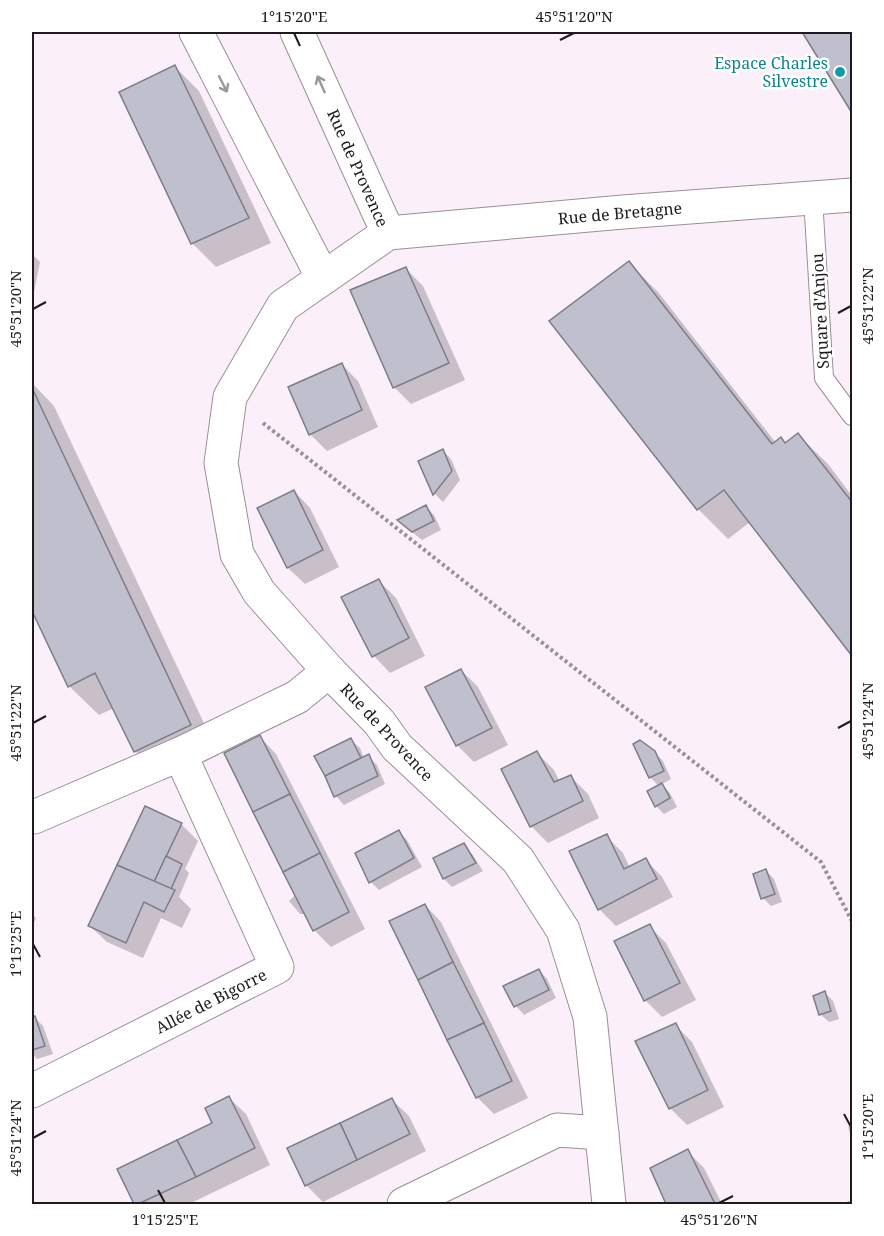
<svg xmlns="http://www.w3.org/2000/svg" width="884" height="1236" font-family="'Noto Serif',serif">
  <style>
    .shadow { fill: #0003 }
    .building { fill: #bfbfcd; stroke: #7d7d8a; stroke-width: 1.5 }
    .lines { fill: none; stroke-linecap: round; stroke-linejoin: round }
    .lane-casing { stroke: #9a8f99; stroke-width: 20 }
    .street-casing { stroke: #9a8f99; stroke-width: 35 }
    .path { stroke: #988f97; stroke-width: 4; stroke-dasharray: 3 3; stroke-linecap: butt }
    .lane { stroke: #fff; stroke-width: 18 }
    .street { stroke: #fff; stroke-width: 33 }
    .oneway { stroke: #9a9899 }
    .ticks { fill: none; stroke: #1e1a1d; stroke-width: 2 }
    .culture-dot { fill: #0f9aa8; stroke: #fff; stroke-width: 2 }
    .labels { text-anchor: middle; stroke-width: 5; stroke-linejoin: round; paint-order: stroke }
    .culture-label { font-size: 16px; fill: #0d838f; stroke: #fff; text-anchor: end }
    .street-label { font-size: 16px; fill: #1e1a1d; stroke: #fff }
    .neatline { fill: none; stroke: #1e1a1d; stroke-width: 2 }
    .ticks-label { font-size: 15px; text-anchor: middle; fill: #1e1a1d }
  </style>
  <rect width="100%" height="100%" fill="#fbeffa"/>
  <g class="shadow">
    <polygon points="803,32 852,32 852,111"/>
    <polygon points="175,67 199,91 271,243 216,267 192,243"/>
    <polygon points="32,254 40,262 32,302"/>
    <polygon points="629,263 658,292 776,443 786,444 798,435 828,464 852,496 852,654 750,522 728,539 698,509 551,321"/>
    <polygon points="406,269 423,286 465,380 411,404 394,387"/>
    <polygon points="342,365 358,381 378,427 327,451 310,434"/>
    <polygon points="32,383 54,406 219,755 165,780 135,751 114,708 99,715 69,686 32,607"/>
    <polygon points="443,451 451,459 460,480 443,502 435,494 420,461"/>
    <polygon points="294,491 310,508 339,567 305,584 288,568 259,509"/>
    <polygon points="426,507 434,515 441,530 422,540 407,528"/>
    <polygon points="379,581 396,598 425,656 390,673 374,656"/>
    <polygon points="461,670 478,687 508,745 474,762 457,745"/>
    <polygon points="260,737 276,754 365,929 331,947 314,930 306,914 300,914 289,901 294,896 299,901"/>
    <polygon points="351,740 360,748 364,758 368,756 377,765 385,784 344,805 336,796 316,757"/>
    <polygon points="654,752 663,761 671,779 662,784 670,793 677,807 664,814 656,806 659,786 650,777"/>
    <polygon points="537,753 554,770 560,782 571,777 588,794 599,818 548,843 531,826"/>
    <polygon points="181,824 198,841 185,869 189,873 179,897 191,909 182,928 161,918 143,958 107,942 90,926"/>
    <polygon points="399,832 407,840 422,867 379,890 371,882"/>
    <polygon points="606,836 623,853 630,868 646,860 662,877 673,897 616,926 599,909"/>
    <polygon points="463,845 472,854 483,871 452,887 444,879 435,859"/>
    <polygon points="766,871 774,879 782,902 771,906 763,898"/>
    <polygon points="425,905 441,922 528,1098 494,1114 477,1097 391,922"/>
    <polygon points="32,914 36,918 32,927"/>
    <polygon points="649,926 666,943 696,1000 662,1017 645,1000"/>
    <polygon points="539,970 547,979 556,998 524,1015 516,1006 505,987"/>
    <polygon points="825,993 833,1001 839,1019 829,1022 820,1014"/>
    <polygon points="34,1017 43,1026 53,1054 37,1059 32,1053 32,1018"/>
    <polygon points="675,1025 692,1042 724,1107 687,1125 670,1108"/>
    <polygon points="229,1098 246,1114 270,1165 189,1204 136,1204 119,1170 214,1124"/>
    <polygon points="392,1100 409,1116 426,1151 323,1202 306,1185"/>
    <polygon points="852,1126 852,1141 848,1127"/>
    <polygon points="687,1151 704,1168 722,1204 668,1204 651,1169"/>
  </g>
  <g class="building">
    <polygon points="802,32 852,32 852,113"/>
    <polygon points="175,65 249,218 191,244 119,92"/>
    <polygon points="629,261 772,444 781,437 785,443 798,433 852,502 852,656 724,490 697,510 549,321"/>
    <polygon points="406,267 449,363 393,388 350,290"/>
    <polygon points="342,363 362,410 309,435 288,387"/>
    <polygon points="32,388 191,725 134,752 95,673 68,687 32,611"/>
    <polygon points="443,449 452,471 433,495 418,461"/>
    <polygon points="294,490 323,550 287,568 257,508"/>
    <polygon points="426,505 434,521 412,532 397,520"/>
    <polygon points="379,579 409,638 372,657 341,597"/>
    <polygon points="461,669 492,728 456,746 425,687"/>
    <polygon points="260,735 290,794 253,812 224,753"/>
    <polygon points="351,738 361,758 325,776 314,756"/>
    <polygon points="640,740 655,751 664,771 649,778 633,744"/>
    <polygon points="537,751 554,782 571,775 583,801 530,827 501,769"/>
    <polygon points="369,754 378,776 334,797 325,776"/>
    <polygon points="662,783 670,798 655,807 647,791"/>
    <polygon points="290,794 320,853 283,872 253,812"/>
    <polygon points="145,806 182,823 154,882 117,865"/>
    <polygon points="399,830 414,858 369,883 355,853"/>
    <polygon points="607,834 624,869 646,858 657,879 598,910 569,851"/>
    <polygon points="464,843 476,863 443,879 433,858"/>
    <polygon points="320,853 349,912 313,931 283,872"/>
    <polygon points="166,856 182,864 171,889 154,882"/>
    <polygon points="117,865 175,890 164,912 144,902 126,943 88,926"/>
    <polygon points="766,869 775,894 761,899 753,874"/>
    <polygon points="425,904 453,962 418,980 389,921"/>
    <polygon points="650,924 680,983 644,1001 614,941"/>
    <polygon points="453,962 484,1023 447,1040 418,980"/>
    <polygon points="539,969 549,990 514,1007 503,986"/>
    <polygon points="825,991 831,1011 819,1015 813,996"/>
    <polygon points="35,1016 45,1046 32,1050 32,1017"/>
    <polygon points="484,1023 512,1081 476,1098 447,1040"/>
    <polygon points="676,1023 708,1090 669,1109 635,1041"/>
    <polygon points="229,1096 255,1148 196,1177 177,1140 212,1123 205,1108"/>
    <polygon points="392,1098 410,1134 357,1160 340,1123"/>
    <polygon points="340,1123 357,1160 305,1186 287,1148"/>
    <polygon points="177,1140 196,1177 138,1204 134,1204 117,1169"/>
    <polygon points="688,1149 715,1204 666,1204 650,1168"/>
  </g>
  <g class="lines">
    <g class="lane-casing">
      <polyline id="lane" points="813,198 824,378 852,416"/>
    </g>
    <g class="street-casing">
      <g id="street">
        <polyline points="196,32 323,278"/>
        <polyline points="297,32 388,233"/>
        <polyline points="34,817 180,754"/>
        <polyline points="32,1091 277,967 180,754 297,697 329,671"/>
        <polyline points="404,1204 557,1130 602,1133"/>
        <polyline points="609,1204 590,1017 563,930 518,860 397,747 379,722 329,671 259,592 237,554 221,463 230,397 283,306 388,233 623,212 852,195"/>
      </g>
    </g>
    <g class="path">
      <polyline points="263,423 821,862 852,921"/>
      <polyline points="847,1204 852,1202"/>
    </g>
    <use href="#lane" class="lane"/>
    <use href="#street" class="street"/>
  </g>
  <defs><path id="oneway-shaft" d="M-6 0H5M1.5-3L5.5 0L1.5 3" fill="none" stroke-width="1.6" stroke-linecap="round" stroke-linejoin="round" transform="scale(1.5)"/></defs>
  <g class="oneway">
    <use href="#oneway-shaft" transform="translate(223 84) rotate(63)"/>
    <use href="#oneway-shaft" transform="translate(321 84) rotate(-114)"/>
  </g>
  <path class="ticks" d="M294 33 300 46M560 40 574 33M33 309 46 302M838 313 851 306M33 723 46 716M838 728 851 721M33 944 40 957M844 1114 851 1127M33 1138 46 1131M158 1190 165 1203M719 1203 733 1196"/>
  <circle class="culture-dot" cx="840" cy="72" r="6"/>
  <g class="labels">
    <g class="culture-label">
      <text x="828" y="69">Espace Charles<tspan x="828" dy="18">Silvestre</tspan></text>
    </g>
    <g class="street-label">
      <text transform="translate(358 168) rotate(66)" y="6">Rue de Provence</text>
      <text transform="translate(620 213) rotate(-5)" y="6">Rue de Bretagne</text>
      <text transform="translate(820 311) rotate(-93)" y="6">Square d'Anjou</text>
      <text transform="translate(387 732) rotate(47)" y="6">Rue de Provence</text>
      <text transform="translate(211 1001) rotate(-27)" y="6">Allée de Bigorre</text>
    </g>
  </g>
  <rect width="884" height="1236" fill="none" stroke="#ffffff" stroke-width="66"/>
  <rect x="33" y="33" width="818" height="1170" class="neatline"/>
  <g class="ticks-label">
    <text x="294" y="22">1°15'20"E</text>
    <text x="574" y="22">45°51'20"N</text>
    <text transform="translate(868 306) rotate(-90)" y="5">45°51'22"N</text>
    <text transform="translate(16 309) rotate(-90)" y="5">45°51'20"N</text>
    <text transform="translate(868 721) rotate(-90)" y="5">45°51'24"N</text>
    <text transform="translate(16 723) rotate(-90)" y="5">45°51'22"N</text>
    <text transform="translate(16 944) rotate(-90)" y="5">1°15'25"E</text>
    <text transform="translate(868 1127) rotate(-90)" y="5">1°15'20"E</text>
    <text transform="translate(16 1138) rotate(-90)" y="5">45°51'24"N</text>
    <text x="165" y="1225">1°15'25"E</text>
    <text x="719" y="1225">45°51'26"N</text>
  </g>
</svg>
